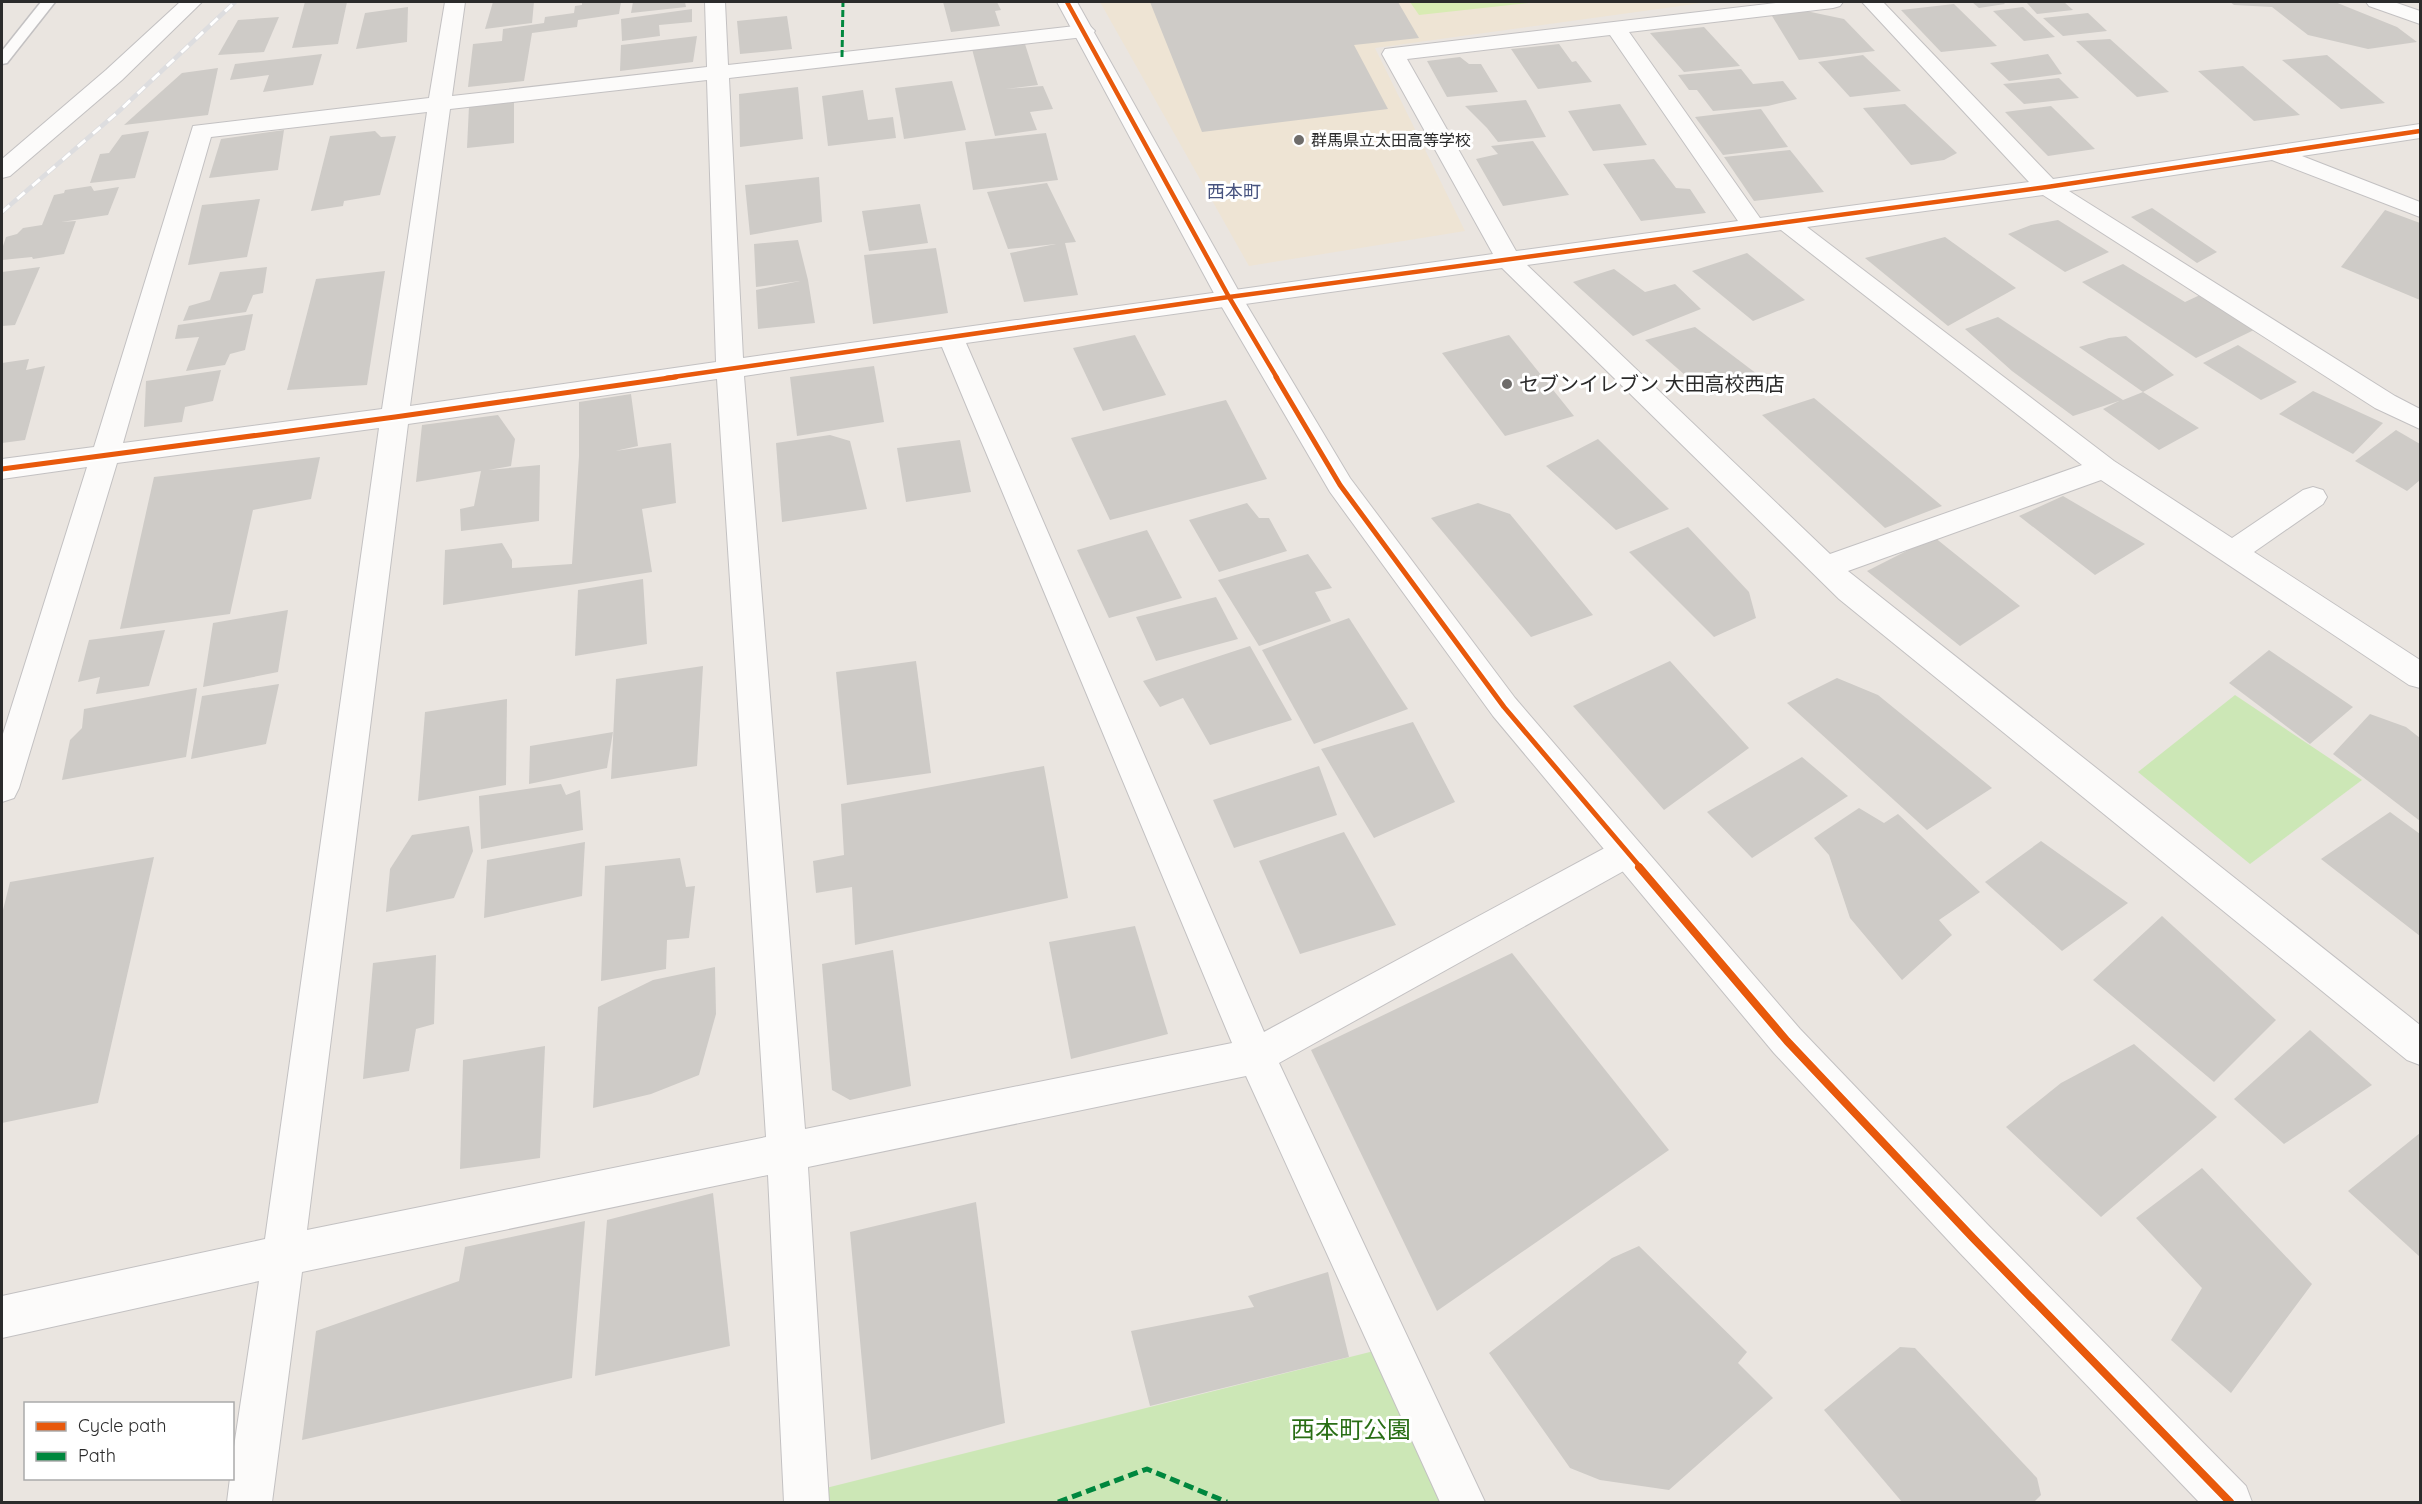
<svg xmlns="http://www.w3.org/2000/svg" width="2422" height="1504" font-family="Quicksand,'Noto Sans JP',sans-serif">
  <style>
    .education { fill: #eee4d4 }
    .green { fill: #cce7b6 }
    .pitch { fill: #d8ebb3 }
    .building { fill: #cecbc7 }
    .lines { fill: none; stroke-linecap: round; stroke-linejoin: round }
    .lane-casing { stroke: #c3c1c2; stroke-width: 3 }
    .street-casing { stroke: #c3c1c2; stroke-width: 2 }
    .secondary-casing { stroke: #c3c1c2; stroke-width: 2 }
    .lane { fill: #fcfbfa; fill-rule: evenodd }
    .street { fill: #fcfbfa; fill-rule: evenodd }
    .secondary { fill: #fcfbfa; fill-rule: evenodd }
    .rail-casing { stroke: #dddddf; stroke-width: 4.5 }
    .rail { stroke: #fff; stroke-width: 3; stroke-dasharray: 10; stroke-linecap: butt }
    .quiet-far1 { stroke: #00873e; stroke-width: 3; stroke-dasharray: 7 3; stroke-linecap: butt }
    .quiet { stroke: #00873e; stroke-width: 5; stroke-dasharray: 10 5; stroke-linecap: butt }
    .cycleway-far2-casing { stroke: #fff; stroke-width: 8 }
    .cycleway-far1-casing { stroke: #fff; stroke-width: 9 }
    .cycleway-casing { stroke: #fff; stroke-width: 11 }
    .cycleway-far2 { stroke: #e8590c; stroke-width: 4.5 }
    .cycleway-far1 { stroke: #e8590c; stroke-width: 5 }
    .cycleway { stroke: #e8590c; stroke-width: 8 }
    .poi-dot { fill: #6e6c6a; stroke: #fff; stroke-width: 2 }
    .labels { text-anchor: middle; stroke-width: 6; stroke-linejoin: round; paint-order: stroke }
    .far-poi-label { font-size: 16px; fill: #2b2b2b; stroke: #fff; text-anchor: start }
    .far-neighbourhood-label { font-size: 18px; fill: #47537f; stroke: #fff }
    .poi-label { font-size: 20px; fill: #2b2b2b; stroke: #fff; text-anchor: start }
    .near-park-label { font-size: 24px; fill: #296e15; stroke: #fff }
  </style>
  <rect width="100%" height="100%" fill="#eae5e0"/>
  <polygon class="education" points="1100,2 1709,2 1375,48 1465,231 1249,266"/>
  <g class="green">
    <polygon points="2235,695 2362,780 2250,864 2138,772"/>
    <polygon points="1390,1347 1468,1502 807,1502 806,1493"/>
  </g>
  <polygon class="pitch" points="1410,2 1537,2 1419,15"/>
  <g class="building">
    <polygon points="305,2 347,2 338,44 292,48"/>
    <polygon points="493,2 534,2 532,23 485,29"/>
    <polygon points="582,2 621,2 619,14 578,20 577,27 532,33 524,81 468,87 473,44 502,41 503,29 544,23 545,17 574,13 575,6 582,5"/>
    <polygon points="633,2 685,2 686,7 631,13"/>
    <polygon points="943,2 997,2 1001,10 995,11 1000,26 951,32"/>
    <polygon points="1150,2 1398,2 1419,38 1354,45 1388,109 1202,132"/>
    <polygon points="1972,2 2003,2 2005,4 1979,8"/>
    <polygon points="2026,2 2064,2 2073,10 2037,14"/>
    <polygon points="2230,2 2335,2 2397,27 2417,42 2368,49 2308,35 2272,7 2234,5"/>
    <polygon points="1954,4 1997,46 1941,52 1901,10"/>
    <polygon points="408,7 407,42 356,49 365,13"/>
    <polygon points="2023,7 2055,37 2024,41 1993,11"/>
    <polygon points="692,9 692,22 659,25 660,36 622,41 621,19"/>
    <polygon points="1806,11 1844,19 1875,51 1799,60 1772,16"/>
    <polygon points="2088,13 2107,31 2063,36 2043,18"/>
    <polygon points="787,16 792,49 740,54 737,21"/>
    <polygon points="279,17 264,52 218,55 238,20"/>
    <polygon points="1704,27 1740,66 1684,72 1650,33"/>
    <polygon points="697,36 693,62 620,71 621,45"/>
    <polygon points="2110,39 2169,92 2137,97 2076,41"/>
    <polygon points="1025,44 1038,85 1005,89 1043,86 1053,109 1030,112 1037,130 995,136 972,49"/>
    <polygon points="1559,44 1572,62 1576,61 1592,82 1538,89 1511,49"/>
    <polygon points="322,54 313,85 263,92 269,75 230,80 235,64"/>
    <polygon points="2048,54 2062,74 2009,81 1990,63"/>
    <polygon points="1863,55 1901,91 1850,97 1818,62"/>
    <polygon points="2327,55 2385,103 2341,109 2282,60"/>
    <polygon points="1460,57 1469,64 1481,64 1498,92 1447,97 1427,61"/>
    <polygon points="2243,66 2300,115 2254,121 2198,71"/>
    <polygon points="218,68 208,115 124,125 182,73"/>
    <polygon points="1741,69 1753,84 1783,81 1797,99 1768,106 1713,111 1697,90 1689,90 1678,75"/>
    <polygon points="2059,78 2079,98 2024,104 2003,84"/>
    <polygon points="952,81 966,130 904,139 895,88"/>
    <polygon points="798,87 803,139 740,147 739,94"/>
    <polygon points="863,90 868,120 893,117 896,138 828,146 822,96"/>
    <polygon points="1526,100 1546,137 1498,142 1487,128 1465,106"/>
    <polygon points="514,101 514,143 467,148 469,106"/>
    <polygon points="1620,104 1647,145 1593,151 1568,111"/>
    <polygon points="1905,104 1957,153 1944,160 1911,165 1863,108"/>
    <polygon points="2051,106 2095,149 2048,156 2005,112"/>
    <polygon points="1761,109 1788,147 1723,155 1695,117"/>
    <polygon points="284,130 278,170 209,178 221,139"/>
    <polygon points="149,131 135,178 90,183 100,154 109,153 122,135"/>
    <polygon points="375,131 381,137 396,136 380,195 344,201 343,206 311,211 330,136"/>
    <polygon points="1046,133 1058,180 973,190 965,142"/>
    <polygon points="1533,141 1569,195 1503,206 1476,159 1498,154 1491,146"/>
    <polygon points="1790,150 1824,192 1754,201 1724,157"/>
    <polygon points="1654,159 1676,188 1690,189 1706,213 1641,221 1603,164"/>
    <polygon points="819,177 822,222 750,235 745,185"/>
    <polygon points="1047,183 1076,242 1065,243 1078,295 1024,302 1010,253 1056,244 1008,249 987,192"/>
    <polygon points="91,186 94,191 119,187 108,215 61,222 76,221 64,254 33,259 32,257 2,260 2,249 6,237 17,234 23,228 42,225 54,195 64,193 65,190"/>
    <polygon points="260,199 247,257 188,265 202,205"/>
    <polygon points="920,204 928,243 869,251 862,211"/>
    <polygon points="2152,208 2217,252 2197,263 2131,217"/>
    <polygon points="2385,210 2420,223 2420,300 2341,267"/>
    <polygon points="2058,220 2109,252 2065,272 2008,234 2031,225"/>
    <polygon points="1945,237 2016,288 1948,326 1865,258"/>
    <polygon points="798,240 808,280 815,323 758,329 756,290 800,281 756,287 754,244"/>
    <polygon points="936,248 948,313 873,324 864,255"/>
    <polygon points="1747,253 1805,300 1753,321 1692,271"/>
    <polygon points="2123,264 2185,302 2200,295 2254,330 2196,358 2082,282"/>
    <polygon points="40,267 15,325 2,326 2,272"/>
    <polygon points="267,267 263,293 253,295 246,312 183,321 189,306 210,300 220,272"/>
    <polygon points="1614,269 1645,292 1675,284 1701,309 1633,336 1573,282"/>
    <polygon points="385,271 367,385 287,390 316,279"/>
    <polygon points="253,314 245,350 230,354 225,365 186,371 199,337 175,339 178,325"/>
    <polygon points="1998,317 2123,400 2143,392 2199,428 2159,450 2103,409 2119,401 2073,416 2012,371 1965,329"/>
    <polygon points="1695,327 1757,374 1709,396 1645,340"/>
    <polygon points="1135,335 1166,395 1103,411 1073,348"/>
    <polygon points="1509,335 1574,416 1505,436 1442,353"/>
    <polygon points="2126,336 2174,375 2143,392 2079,347 2109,338"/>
    <polygon points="2238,345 2297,382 2261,400 2203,363"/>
    <polygon points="29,359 26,370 45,366 25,440 2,443 2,363"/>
    <polygon points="874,366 884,422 797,436 790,377"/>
    <polygon points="221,370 213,401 185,407 182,422 144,427 146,381"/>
    <polygon points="2313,391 2383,423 2353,454 2279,414"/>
    <polygon points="631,394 638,446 615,451 671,443 676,503 642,509 652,572 443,605 445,550 502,543 512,560 512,568 572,564 579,456 579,402"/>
    <polygon points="1814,398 1942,506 1885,528 1762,415"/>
    <polygon points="1226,400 1267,479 1110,520 1071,438"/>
    <polygon points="498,415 515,439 511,466 488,470 540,465 539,521 461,531 460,509 474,506 481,471 416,482 422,425"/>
    <polygon points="2396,430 2420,444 2420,480 2407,491 2355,461"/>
    <polygon points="830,435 850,441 867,509 782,522 776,443"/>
    <polygon points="1598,439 1669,509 1616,530 1546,466"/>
    <polygon points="960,440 971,492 906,502 897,448"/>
    <polygon points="320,457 311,499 253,510 230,614 120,629 154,477"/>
    <polygon points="2063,496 2145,544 2095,575 2019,516"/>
    <polygon points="1247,503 1259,518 1269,518 1287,551 1219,572 1189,520"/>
    <polygon points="1478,503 1510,514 1593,615 1531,637 1431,518"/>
    <polygon points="1688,527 1749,592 1756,618 1714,637 1629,552"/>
    <polygon points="1147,530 1182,598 1109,618 1077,550"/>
    <polygon points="1934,537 2020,606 1960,646 1867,571"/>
    <polygon points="1308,554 1332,588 1315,592 1331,621 1259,646 1218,580"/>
    <polygon points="643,579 647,644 575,656 578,590"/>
    <polygon points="1216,597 1238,639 1156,661 1136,617"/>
    <polygon points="288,610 278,672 203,687 213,623"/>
    <polygon points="1349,618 1408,709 1314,744 1262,650"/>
    <polygon points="165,630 149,686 96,694 100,677 78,682 89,640"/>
    <polygon points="1250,646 1292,720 1210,745 1183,698 1160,707 1143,681"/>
    <polygon points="2269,650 2353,707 2310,744 2229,683"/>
    <polygon points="916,661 931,773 847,785 836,672"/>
    <polygon points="1670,661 1749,748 1664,810 1573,706"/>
    <polygon points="703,666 697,766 611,779 616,679"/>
    <polygon points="1837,678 1878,695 1992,788 1927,830 1787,703"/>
    <polygon points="279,684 266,744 191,759 202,696"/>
    <polygon points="197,688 186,757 62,780 70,740 82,728 84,709"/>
    <polygon points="507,699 506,785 418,801 425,712"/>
    <polygon points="2370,714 2406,727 2420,738 2420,821 2333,754"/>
    <polygon points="1413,722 1455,802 1374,838 1321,749"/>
    <polygon points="613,732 607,768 529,784 530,746"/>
    <polygon points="1802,757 1848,796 1752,858 1707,812"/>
    <polygon points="1044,766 1068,898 855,945 852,887 816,893 813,861 844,855 841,804"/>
    <polygon points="1319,766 1337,815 1234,848 1213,800"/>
    <polygon points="561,784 566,795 580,790 583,830 481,849 479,796"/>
    <polygon points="1859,808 1884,823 1898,814 1980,892 1939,920 1952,935 1902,980 1850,918 1829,855 1814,838"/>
    <polygon points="2390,812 2420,834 2420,936 2321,859"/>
    <polygon points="469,826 473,851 454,898 386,912 390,869 412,835"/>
    <polygon points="1344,832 1396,925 1300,954 1259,861"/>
    <polygon points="2041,841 2128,903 2062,951 1985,882"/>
    <polygon points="585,842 582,896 484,918 487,860"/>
    <polygon points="154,857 98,1103 2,1123 2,914 10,882"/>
    <polygon points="680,858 686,887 695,886 689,938 667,940 666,969 601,981 605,866"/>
    <polygon points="2162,916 2276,1020 2214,1082 2093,980"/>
    <polygon points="1135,926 1168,1034 1071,1059 1049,942"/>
    <polygon points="893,950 911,1086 850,1100 832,1090 822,964"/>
    <polygon points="1512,953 1669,1150 1437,1311 1311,1050"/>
    <polygon points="436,955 434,1024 416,1029 409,1071 363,1079 373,963"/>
    <polygon points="715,967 716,1014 699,1075 651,1094 593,1108 598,1007 653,980"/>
    <polygon points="2310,1030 2372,1085 2284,1144 2234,1099"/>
    <polygon points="2134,1044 2217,1117 2101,1217 2006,1127 2061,1083"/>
    <polygon points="545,1046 540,1158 460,1169 463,1060"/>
    <polygon points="2420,1133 2420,1257 2348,1191"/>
    <polygon points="2202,1168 2312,1284 2231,1393 2171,1340 2202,1288 2136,1218"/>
    <polygon points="713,1193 730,1346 595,1376 607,1220"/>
    <polygon points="976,1202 1005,1423 871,1460 850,1232"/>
    <polygon points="585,1221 572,1378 302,1440 316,1331 459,1281 465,1247"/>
    <polygon points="1639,1246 1747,1352 1738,1363 1773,1398 1669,1490 1600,1480 1570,1468 1489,1353 1612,1258"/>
    <polygon points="1328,1272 1349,1357 1150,1406 1131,1331 1254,1307 1248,1296"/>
    <polygon points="1900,1347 1915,1348 2037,1478 2041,1495 2034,1502 1902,1502 1824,1410"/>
  </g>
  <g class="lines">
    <g class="lane-casing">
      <polygon id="lane" points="41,2 55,2 7,63 2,64 2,51"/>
    </g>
    <g class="street-casing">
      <g id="street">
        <polygon points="180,2 202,2 122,80 10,176 2,178 2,159 106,70"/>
        <path d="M445 2H465L452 96 707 67 705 2H725L728 65 1084 25 1091 27 1095 31 1091 35 1084 37 729 78 743 358 1493 254 1382 54 1385 49 1393 48 1784 2H1843L1840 6 1833 8 1629 32 1760 218 2029 182 1862 2H1883L2053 179 2420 124V138L2302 156 2420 202V217L2272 160 2069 191 2395 396 2420 409V429L2375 408 2043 195 1807 227 2114 461 2232 538 2303 490 2313 487 2323 490 2327 497 2323 504 2254 552 2420 660V688L2409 685 2101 480 1848 571 2420 1025V1065L2407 1060 1839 599 1502 268 966 343 1264 1032 1614 843 1626 838 1638 843 1643 853 1638 863 1279 1063 1485 1502H1440L1246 1076 808 1167 829 1502H784L768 1175 302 1272 272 1502H227L230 1478H232V1460L259 1281 2 1338V1296L265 1239 379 428 117 463 19 788 14 798 2 802V737L87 467 2 479V459L94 447 193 126 429 98ZM1610 35 1738 221 1516 251 1407 59ZM707 80 716 362 410 406 450 109ZM427 112 382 409 123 443 211 137ZM1781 230 2082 465 1830 554 1527 265ZM942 347 1232 1043 805 1129 744 376ZM717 379 766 1137 307 1230 408 424Z"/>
        <polygon points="2366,2 2394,2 2420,11 2420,24 2369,6"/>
      </g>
    </g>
    <g class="secondary-casing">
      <polygon id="secondary" points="1057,2 1077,2 1242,297 1350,478 1515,698 1800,1029 1987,1224 2246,1486 2252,1502 2199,1502 1959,1252 1774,1053 1493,716 1330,492 1216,297"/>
    </g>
    <use href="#lane" class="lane"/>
    <use href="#street" class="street"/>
    <use href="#secondary" class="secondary"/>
    <g class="rail-casing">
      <polyline id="rail" points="2,212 118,112 235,2"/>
    </g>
    <use href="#rail" class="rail"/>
    <polyline class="quiet-far1" points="842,57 843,2"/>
    <polyline class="quiet" points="1058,1502 1147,1469 1227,1502"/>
    <g class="cycleway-far2-casing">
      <g id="cycleway-far2">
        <polyline points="1067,2 1229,297 1277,378"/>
        <polyline points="666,378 1229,297 2047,187 2420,131"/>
      </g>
    </g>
    <g class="cycleway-far1-casing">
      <g id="cycleway-far1">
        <polyline points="1276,377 1340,485 1504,707 1641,868"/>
        <polyline points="2,469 395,417 676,377"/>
      </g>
    </g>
    <g class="cycleway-casing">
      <polyline id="cycleway" points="1639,867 1787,1041 1973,1238 2230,1502"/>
    </g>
    <use href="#cycleway-far2" class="cycleway-far2"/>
    <use href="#cycleway-far1" class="cycleway-far1"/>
    <use href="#cycleway" class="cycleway"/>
  </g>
  <g class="poi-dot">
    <circle cx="1299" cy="140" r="6"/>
    <circle cx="1507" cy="384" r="6"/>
  </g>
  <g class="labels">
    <g class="far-poi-label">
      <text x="1311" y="146">群馬県立太田高等学校</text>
    </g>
    <g class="far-neighbourhood-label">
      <text x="1234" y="198">西本町</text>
    </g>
    <g class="poi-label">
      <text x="1519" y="391">セブンイレブン 大田高校西店</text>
    </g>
    <g class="near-park-label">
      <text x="1351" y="1438">西本町公園</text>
    </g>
  </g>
  <rect width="2422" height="1504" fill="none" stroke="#2b2b2b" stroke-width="6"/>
  <rect x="24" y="1402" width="210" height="78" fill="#ffffff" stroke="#aaaaaa" stroke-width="1.5"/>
  <rect x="36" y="1422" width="30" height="9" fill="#e8590c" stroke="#aaaaaa" stroke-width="1.5"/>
  <text x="78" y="1432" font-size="18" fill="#2b2b2b">Cycle path</text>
  <rect x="36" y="1452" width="30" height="9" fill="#00873e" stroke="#aaaaaa" stroke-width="1.5"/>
  <text x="78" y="1462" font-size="18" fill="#2b2b2b">Path</text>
</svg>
